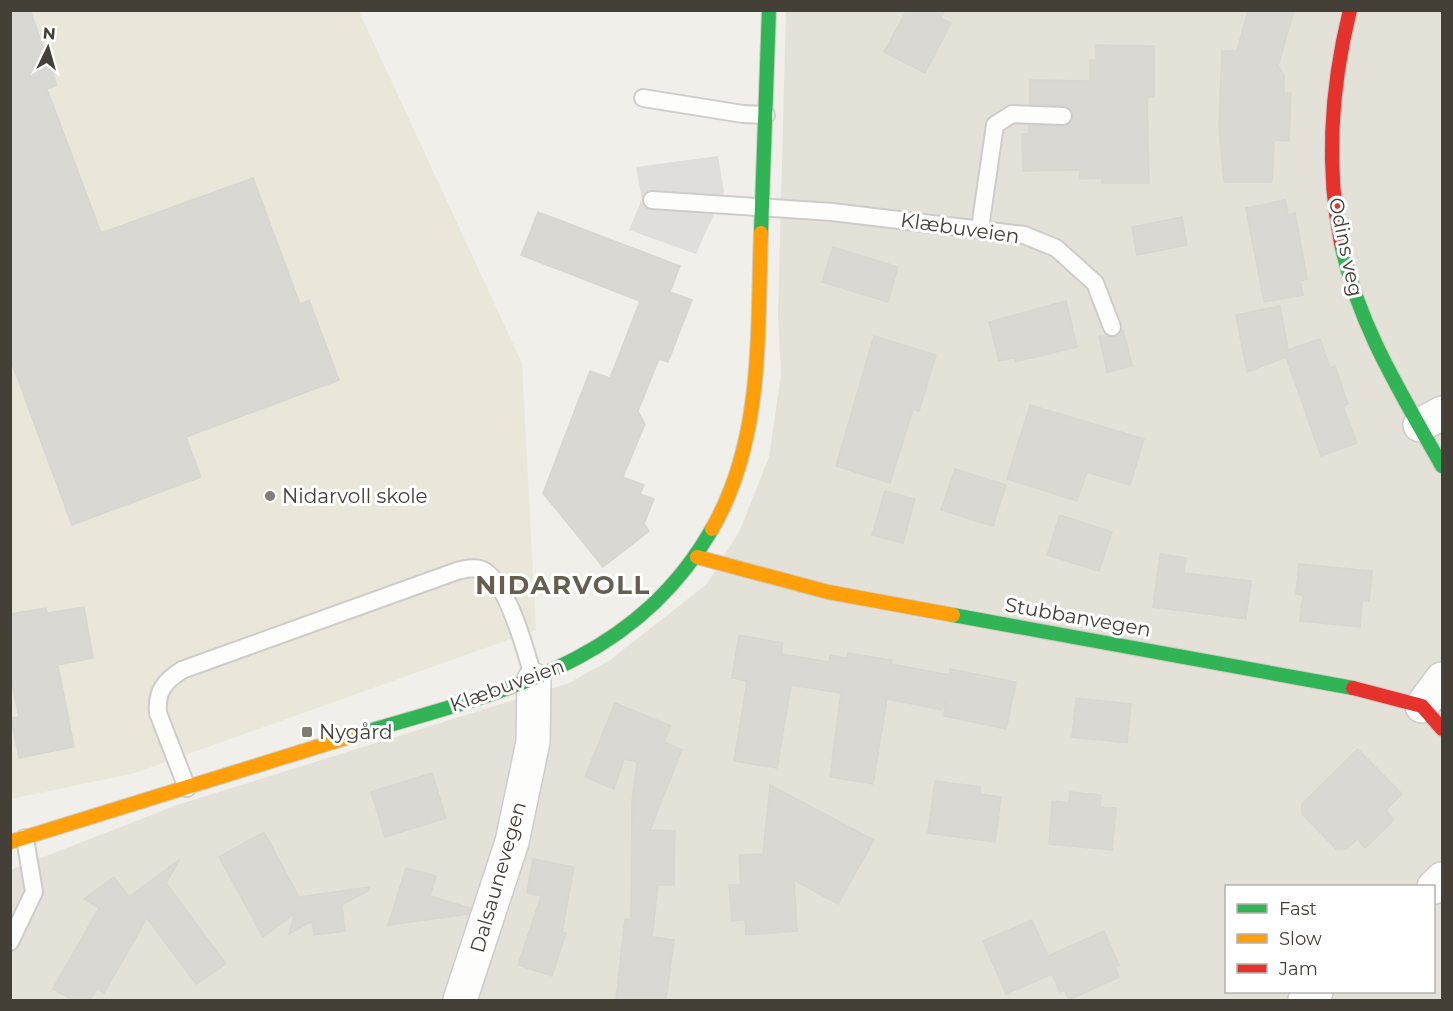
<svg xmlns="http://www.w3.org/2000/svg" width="1453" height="1011" font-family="Montserrat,sans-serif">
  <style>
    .residential { fill: #e3e1d8; fill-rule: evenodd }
    .education { fill: #eae7da }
    .parking { fill: #dfdeda }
    .building { fill: #d9d8d3; stroke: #d8d6d0; stroke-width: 1.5 }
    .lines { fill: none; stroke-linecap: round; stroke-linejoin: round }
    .lane-casing { stroke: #ceccc8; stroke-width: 20 }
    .street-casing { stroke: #ceccc8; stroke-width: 36 }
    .fast-casing { stroke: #ceccc2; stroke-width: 16 }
    .slow-casing { stroke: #ceccc2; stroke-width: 16 }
    .jam-casing { stroke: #ceccc2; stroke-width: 16 }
    .lane { stroke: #fdfdfc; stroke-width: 16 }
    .street { stroke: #fdfdfc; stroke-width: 33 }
    .fast { stroke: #30b455; stroke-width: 14 }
    .slow { stroke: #ff9f0a; stroke-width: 14 }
    .jam { stroke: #e5322d; stroke-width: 14 }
    .poi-dot { fill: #817d76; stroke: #fff; stroke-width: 2 }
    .labels { text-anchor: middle; stroke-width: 6; stroke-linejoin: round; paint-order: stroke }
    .street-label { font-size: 20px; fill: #454037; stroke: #fff }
    .poi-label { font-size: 20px; fill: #454037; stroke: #fff; text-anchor: start }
    .district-label { font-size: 26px; font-weight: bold; letter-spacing: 1.5px; fill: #665f4f; stroke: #fff }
  </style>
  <rect width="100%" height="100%" fill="#f0efea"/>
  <path class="residential" d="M786 11H1442V1000H11L10 870 177 805 569 683 610 660 707 584 740 530 769 457 781 375 778 314ZM1226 886H1434V992H1226Z"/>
  <polygon class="education" points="11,11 359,11 522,363 536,630 135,773 11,799"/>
  <polygon class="parking" points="718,156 724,192 696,254 629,230 642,199 636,167"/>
  <g class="building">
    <polygon points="10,10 30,10 57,85 47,89 101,233 253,178 300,304 309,300 339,380 186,437 201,477 72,525 10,358"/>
    <polygon points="907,10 945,10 941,18 951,23 925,73 884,52"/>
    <polygon points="1248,10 1294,10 1278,66 1284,75 1284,93 1291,93 1289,141 1274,140 1272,182 1224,182 1219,125 1222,51 1237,51"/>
    <polygon points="1096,45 1154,46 1154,97 1147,97 1149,183 1102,183 1102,178 1080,179 1080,170 1023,171 1022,134 1029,134 1029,125 1063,126 1072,122 1073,117 1072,111 1064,106 1030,104 1030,80 1090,81 1090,60 1096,60"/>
    <polygon points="1285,200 1288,215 1295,213 1307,279 1300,281 1303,295 1264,302 1246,208"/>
    <polygon points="538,212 680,266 670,292 692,300 668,362 659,359 638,411 645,424 623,477 644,485 640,494 654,499 644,524 649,531 603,567 543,493 590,371 610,378 640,301 521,255"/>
    <polygon points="1182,217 1187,245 1137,255 1132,227"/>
    <polygon points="833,247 898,267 888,302 822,282"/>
    <polygon points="1066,301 1077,347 1015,362 1014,358 999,361 989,322"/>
    <polygon points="1280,306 1288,350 1320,339 1330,368 1335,366 1348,404 1343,406 1357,443 1321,456 1286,357 1247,372 1236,315"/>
    <polygon points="1123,330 1132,366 1107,372 1099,336 1115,337"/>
    <polygon points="874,336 936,355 919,411 913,409 890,483 836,466"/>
    <polygon points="1030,405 1144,439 1130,485 1087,472 1077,501 1007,479"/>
    <polygon points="955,469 1006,485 993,526 941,510"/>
    <polygon points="885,491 915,499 903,543 872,535"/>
    <polygon points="1060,515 1112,532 1099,571 1047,555"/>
    <polygon points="1160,554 1186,558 1184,573 1251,581 1246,619 1153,607"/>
    <polygon points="1299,564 1372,571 1369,601 1362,601 1360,627 1300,621 1303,595 1296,594"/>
    <polygon points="84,607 93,658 58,665 74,747 19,758 11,718 19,717 10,674 10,614 46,608 47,613"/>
    <polygon points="739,635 783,643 781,654 829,662 830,655 847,658 848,653 892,660 891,664 950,675 950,669 1016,682 1006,729 944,716 946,701 942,710 887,699 873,784 830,777 841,693 791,685 777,768 734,761 747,681 732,678"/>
    <polygon points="1076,698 1131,704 1127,743 1072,737"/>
    <polygon points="615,703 671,726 664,742 682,750 650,830 675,831 674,885 658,885 652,937 674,940 666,1000 616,1000 625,919 631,920 632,802 637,762 624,759 614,789 585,777"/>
    <polygon points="1358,749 1402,794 1386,810 1394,820 1365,848 1357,839 1346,849 1336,849 1302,814 1302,804"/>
    <polygon points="432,773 446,818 385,837 371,792"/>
    <polygon points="935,781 981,787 980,794 1001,797 995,842 928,833"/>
    <polygon points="770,785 874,840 838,904 794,880 797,931 746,935 745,920 732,921 729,885 741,885 739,855 763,854"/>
    <polygon points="1070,792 1101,795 1100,807 1116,808 1112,850 1049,844 1052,801 1069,803"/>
    <polygon points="264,832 299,897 369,887 369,890 342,905 345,931 314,935 312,921 289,934 294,914 263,937 219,857"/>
    <polygon points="180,859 166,883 226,964 196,984 147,918 104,993 97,988 90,1000 73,1000 53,989 99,908 84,899 114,877 129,897"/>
    <polygon points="533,859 574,867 562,932 566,933 552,976 518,965 541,896 527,893"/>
    <polygon points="406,868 436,876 430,896 470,908 468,914 388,925"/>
    <polygon points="1032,920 1048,956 1104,931 1119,965 1115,967 1119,977 1069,1000 1065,990 1060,992 1052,974 1006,994 983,941"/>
  </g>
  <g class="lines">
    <g class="lane-casing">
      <g id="lane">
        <polyline points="643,98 743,114 766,115"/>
        <polyline points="652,200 832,212 1024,235 1056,248 1095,283 1112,327"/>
        <polyline points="980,228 995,125 1012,114 1063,116"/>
        <path d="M187 788 158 713C156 691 165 681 182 670L457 571C465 569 473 567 480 569 507 577 527 655 534 680"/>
        <polyline points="10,942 34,892 25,838"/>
      </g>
    </g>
    <g class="street-casing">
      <g id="street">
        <polyline points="1420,425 1442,413"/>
        <polyline points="1422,706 1442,679"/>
        <polyline points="1434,887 1442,879"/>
        <polyline points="460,1000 512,842 533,742 534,680"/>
        <polyline points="1305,1000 1316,992"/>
      </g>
    </g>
    <g class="fast-casing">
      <g id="fast">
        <polyline points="761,233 769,10"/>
        <path d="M1341 243C1358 325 1401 393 1442 466"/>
        <polyline points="953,615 1353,688"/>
        <path d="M352 736C493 693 632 669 712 529"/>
      </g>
    </g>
    <g class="slow-casing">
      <g id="slow">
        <path d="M712 529C764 439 757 333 761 233"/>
        <polyline points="697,557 828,592 953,615"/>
        <polyline points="10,842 352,736"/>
      </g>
    </g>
    <g class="jam-casing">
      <g id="jam">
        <path d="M1341 243C1325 164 1331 87 1350 10"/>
        <polyline points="1353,688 1422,706 1442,729"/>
      </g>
    </g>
    <use href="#lane" class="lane"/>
    <use href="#street" class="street"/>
    <use href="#fast" class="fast"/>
    <use href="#slow" class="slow"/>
    <use href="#jam" class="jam"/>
  </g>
  <g class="poi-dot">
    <circle cx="270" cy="496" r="6"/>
    <rect x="301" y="726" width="12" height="12" rx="3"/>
  </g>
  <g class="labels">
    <g class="street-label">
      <text transform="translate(960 228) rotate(8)" y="7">Klæbuveien</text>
      <text transform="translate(1346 247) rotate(78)" y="7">Odins veg</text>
      <text transform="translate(1078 617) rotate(10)" y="7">Stubbanvegen</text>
      <text transform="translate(507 685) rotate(-20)" y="7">Klæbuveien</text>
      <text transform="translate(498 877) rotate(-74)" y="7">Dalsaunevegen</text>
    </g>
    <g class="poi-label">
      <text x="282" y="503">Nidarvoll skole</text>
      <text x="319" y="739">Nygård</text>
    </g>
    <g class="district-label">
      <text x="563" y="594">NIDARVOLL</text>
    </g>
  </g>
  <rect width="1453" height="1011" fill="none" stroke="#454037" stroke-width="24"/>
  <rect x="1225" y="885" width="210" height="108" fill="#ffffff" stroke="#b5b3af" stroke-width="1.5"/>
  <rect x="1237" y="904" width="30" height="9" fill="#30b455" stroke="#b5b3af" stroke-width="1.5"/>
  <text x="1279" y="915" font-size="18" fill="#454037">Fast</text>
  <rect x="1237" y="934" width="30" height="9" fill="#ff9f0a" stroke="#b5b3af" stroke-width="1.5"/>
  <text x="1279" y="945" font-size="18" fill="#454037">Slow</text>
  <rect x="1237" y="964" width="30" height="9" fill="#e5322d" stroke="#b5b3af" stroke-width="1.5"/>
  <text x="1279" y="975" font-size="18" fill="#454037">Jam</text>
  <g transform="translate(48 48) rotate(5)" stroke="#ffffff" stroke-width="4.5" paint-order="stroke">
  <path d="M0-4.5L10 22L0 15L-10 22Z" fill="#454037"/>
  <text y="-9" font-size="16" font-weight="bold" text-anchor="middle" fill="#454037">N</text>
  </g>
</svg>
